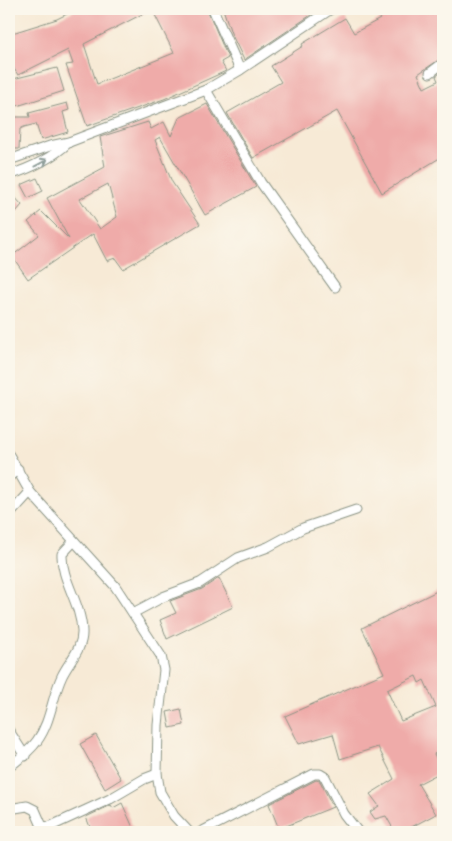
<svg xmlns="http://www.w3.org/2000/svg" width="452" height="841" font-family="'IM FELL English',serif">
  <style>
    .building { fill: #efaba9; fill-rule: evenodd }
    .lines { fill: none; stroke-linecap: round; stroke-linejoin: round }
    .minor-casing { stroke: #8b9485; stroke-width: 11 }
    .minor { stroke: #fff; stroke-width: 9 }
    .oneway { stroke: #8f9e9a }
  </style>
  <rect width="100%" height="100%" fill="#fbf7ec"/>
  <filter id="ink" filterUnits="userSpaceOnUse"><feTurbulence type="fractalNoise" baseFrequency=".02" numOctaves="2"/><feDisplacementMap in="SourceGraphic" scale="10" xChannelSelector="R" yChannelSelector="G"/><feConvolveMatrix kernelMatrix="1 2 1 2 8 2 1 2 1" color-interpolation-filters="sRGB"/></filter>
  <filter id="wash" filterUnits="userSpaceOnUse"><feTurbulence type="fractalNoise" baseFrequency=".0096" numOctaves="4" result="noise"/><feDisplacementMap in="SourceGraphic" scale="20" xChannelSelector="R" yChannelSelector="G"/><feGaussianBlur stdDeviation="1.12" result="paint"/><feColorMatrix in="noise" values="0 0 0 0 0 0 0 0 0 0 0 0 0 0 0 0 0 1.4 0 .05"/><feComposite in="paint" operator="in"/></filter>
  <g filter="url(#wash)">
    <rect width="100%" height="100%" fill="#f7ead6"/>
    <g id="blocks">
      <g class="building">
        <path d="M77 9H207L228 58 221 62 226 71 164 99 87 126 66 65 73 64 68 50 18 75 9 61V34L57 19ZM152 9 174 53 97 84 84 44Z"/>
        <polygon points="223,9 320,9 244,60 231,33"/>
        <polygon points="374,9 443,9 443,57 418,74 424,88 438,81 436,76 443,71 443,156 382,193 337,111 253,158 227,113 281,82 271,66 303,46 302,44 345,18 354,33 380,19"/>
        <polygon points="57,68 64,91 14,107 9,80"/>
        <polygon points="67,103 69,110 63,112 68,132 41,140 36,124 24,127 20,129 19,149 9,149 9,117 30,117 29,113"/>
        <path d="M207 104 256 187 205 215 160 137 155 140 172 182 200 224 123 269 115 258 107 261 93 234 28 279 12 256 39 235 28 222 36 215 37 217 36 215 41 211 69 239 47 198 105 167 100 137 148 122 151 129 164 122 171 136 179 118ZM108 184 117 217 100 229 80 199Z"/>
        <polygon points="37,178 43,191 28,198 21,185"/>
        <polygon points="12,194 22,205 9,220 9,198"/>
        <polygon points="219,578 233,607 167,639 160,620 176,613 170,601 202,589"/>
        <path d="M443 588V750L434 754 443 771 418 784 436 814 402 832H395L386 816 375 819 370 812 379 806 370 794 394 779 378 747 340 759 333 734 299 744 285 716 384 673 362 628ZM416 676 419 683 424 680 436 707 401 721 387 690Z"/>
        <polygon points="181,709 184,725 170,728 167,712"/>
        <polygon points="96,735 121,779 105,789 80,744"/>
        <polygon points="316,780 320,781 333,807 279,829 269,804"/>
        <polygon points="122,803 135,832 92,832 86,817 111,805 113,808"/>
      </g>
    </g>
  </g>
  <g filter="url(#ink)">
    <use href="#blocks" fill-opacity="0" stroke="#8b9485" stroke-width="1"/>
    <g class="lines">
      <g class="minor-casing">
        <g id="minor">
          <polyline points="213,9 240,70"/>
          <polyline points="430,73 443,63"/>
          <polyline points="206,90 261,183 335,287"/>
          <polyline points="9,160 50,146 69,142 206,90 240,70 331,9"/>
          <path d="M9 175C32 168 51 159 69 142"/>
          <polyline points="9,455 30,492 115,586 161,656 164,670 158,725 157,774 160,792 174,816 189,832"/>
          <polyline points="9,477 18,469"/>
          <polyline points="9,515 30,492"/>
          <polyline points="133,613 163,597 200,583 238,558 268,547 303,528 356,510"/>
          <polyline points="9,731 25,756"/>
          <path d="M9 767C19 759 29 752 37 741 51 722 52 697 62 676 69 661 83 649 82 631 81 603 61 580 62 554L74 541"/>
          <polyline points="9,809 27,806 35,810 42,826 49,827 110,799 144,779 157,774"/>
          <polyline points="201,832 314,774 320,774 325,777 344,814 358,832"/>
        </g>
      </g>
      <use href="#minor" class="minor"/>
    </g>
    <defs><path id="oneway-shaft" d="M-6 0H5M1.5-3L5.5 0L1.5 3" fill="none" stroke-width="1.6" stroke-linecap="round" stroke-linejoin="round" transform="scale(1.25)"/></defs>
    <use class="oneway" href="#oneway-shaft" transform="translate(41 163) rotate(-28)"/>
  </g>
  <rect width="452" height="841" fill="none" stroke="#fbf7ec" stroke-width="30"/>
</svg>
